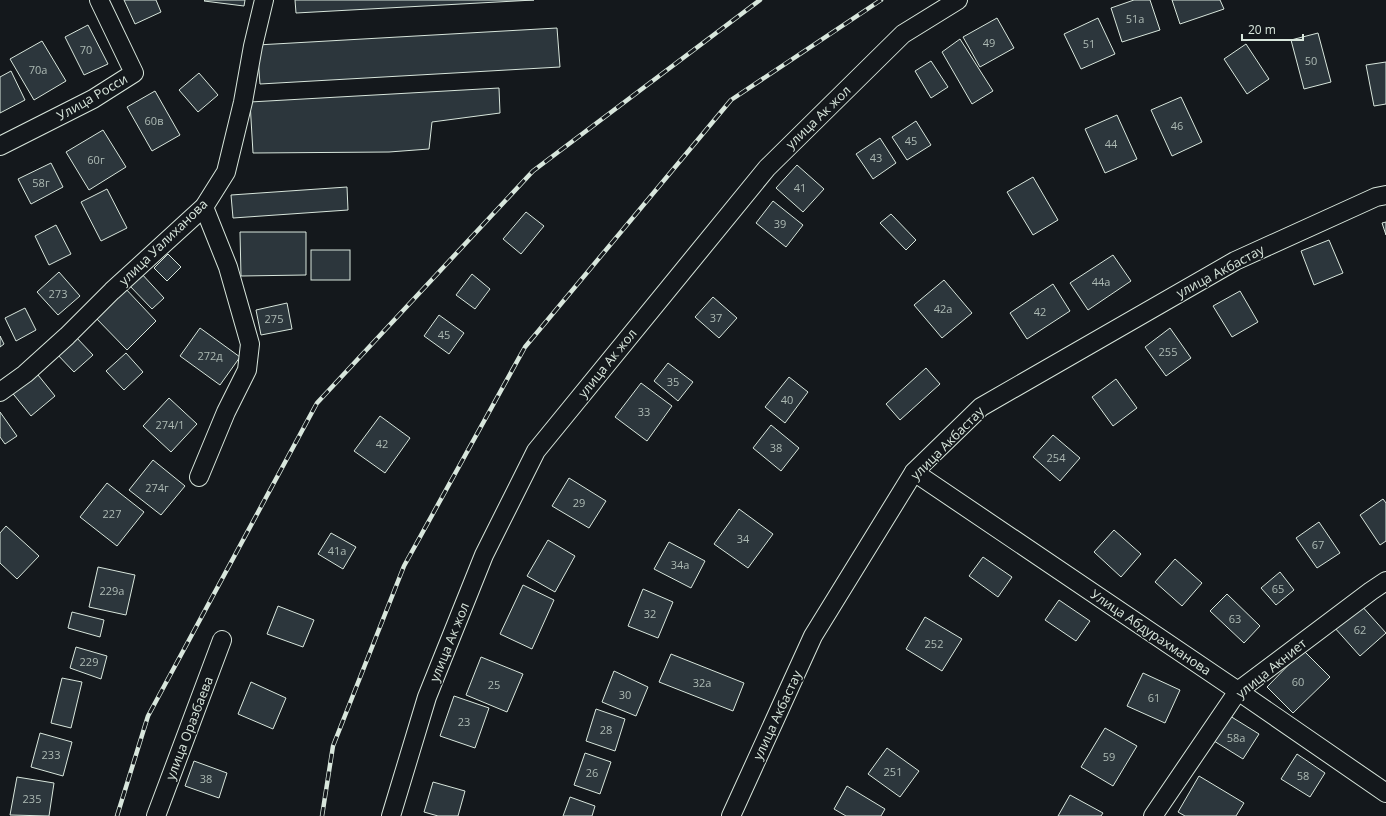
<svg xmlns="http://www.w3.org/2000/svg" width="1386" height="816" font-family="'Open Sans',sans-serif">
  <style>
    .building { fill: #2c363c; stroke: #d8e6dc }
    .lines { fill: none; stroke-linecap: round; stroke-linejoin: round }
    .street-casing { stroke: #d8e6dc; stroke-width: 20 }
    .street { stroke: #14181c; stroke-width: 18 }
    .rail-casing { stroke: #d8e6dc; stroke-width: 4.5 }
    .rail { stroke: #14181c; stroke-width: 3; stroke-dasharray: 9; stroke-linecap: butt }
    .labels { text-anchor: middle; stroke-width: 3; stroke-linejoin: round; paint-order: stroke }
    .number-label { font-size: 11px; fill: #adbab4 }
    .street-label { font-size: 13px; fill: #d8e6dc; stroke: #14181c }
  </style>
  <rect width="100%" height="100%" fill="#14181c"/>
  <g class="building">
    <polygon points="124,0 156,0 161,12 135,24"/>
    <polygon points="205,0 245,0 244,6 204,1"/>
    <polygon points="295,0 534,0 296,13"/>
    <polygon points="1134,0 1150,0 1160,30 1122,42 1111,8"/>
    <polygon points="1172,0 1220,0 1224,9 1180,24"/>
    <polygon points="997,18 1014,48 980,67 963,37"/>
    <polygon points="1098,18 1115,54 1081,69 1064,34"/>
    <polygon points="88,25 108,64 84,75 65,37"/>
    <polygon points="557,28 560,67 260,84 257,45"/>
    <polygon points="1318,33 1331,82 1304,89 1291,40"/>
    <polygon points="960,39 993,91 972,104 942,52"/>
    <polygon points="42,41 66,81 34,100 10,59"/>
    <polygon points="1246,44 1269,79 1247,94 1224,59"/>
    <polygon points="931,61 948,87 931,98 915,71"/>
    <polygon points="1386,62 1386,104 1374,106 1366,65"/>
    <polygon points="11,71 25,100 0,113 0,77"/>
    <polygon points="199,73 218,95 198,112 179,90"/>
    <polygon points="499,88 500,113 432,122 429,149 389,152 253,153 250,102"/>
    <polygon points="155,91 180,135 152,151 127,107"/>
    <polygon points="1181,97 1202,142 1172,156 1151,110"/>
    <polygon points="1117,115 1137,159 1105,173 1085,129"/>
    <polygon points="916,121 931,145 907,160 892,137"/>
    <polygon points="103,130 126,167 89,190 66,152"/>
    <polygon points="880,138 896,163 873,179 856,154"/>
    <polygon points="51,163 63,187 31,204 18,179"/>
    <polygon points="797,165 824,189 803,212 776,188"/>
    <polygon points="1033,177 1058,220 1033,235 1007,192"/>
    <polygon points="347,187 348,210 233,218 231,195"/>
    <polygon points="107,189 127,228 101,241 81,202"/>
    <polygon points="773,201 803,225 786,247 756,223"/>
    <polygon points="526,212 544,226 521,254 503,239"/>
    <polygon points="891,214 916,240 906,250 880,223"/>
    <polygon points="1386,222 1386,235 1382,223"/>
    <polygon points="56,225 71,254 49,265 35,236"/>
    <polygon points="240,232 306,232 306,275 241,276"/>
    <polygon points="1329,240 1343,273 1314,285 1301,251"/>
    <rect x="311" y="250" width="39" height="30"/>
    <polygon points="168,254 181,267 167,281 154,268"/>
    <polygon points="1113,255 1131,281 1088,310 1070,283"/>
    <polygon points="59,272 80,296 58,315 37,292"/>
    <polygon points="140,272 164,298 152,309 128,284"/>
    <polygon points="472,274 490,289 475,309 456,295"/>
    <polygon points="944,280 972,313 942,338 914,305"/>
    <polygon points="1053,284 1070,311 1027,339 1010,313"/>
    <polygon points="124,287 156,321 127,350 94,316"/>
    <polygon points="1240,291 1258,322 1232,337 1213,306"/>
    <polygon points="713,297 737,318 719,338 695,317"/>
    <polygon points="287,303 292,329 261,335 256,310"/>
    <polygon points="25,308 36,330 16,341 5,318"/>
    <polygon points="439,315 464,333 449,354 424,336"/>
    <polygon points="200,328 240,357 220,385 180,356"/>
    <polygon points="1170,328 1191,358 1166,376 1145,347"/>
    <polygon points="0,336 4,344 0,347"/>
    <polygon points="75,336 93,355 74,372 56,353"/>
    <polygon points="126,353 143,372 124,390 106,371"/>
    <polygon points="668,363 693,382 678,401 654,381"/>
    <polygon points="926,368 940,384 900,420 886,404"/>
    <polygon points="34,370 55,396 31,416 10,390"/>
    <polygon points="789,377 808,392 785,423 765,407"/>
    <polygon points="1116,379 1137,408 1113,426 1092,397"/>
    <polygon points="641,383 672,406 647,441 615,417"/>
    <polygon points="169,398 197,424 171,452 143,426"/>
    <polygon points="0,412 17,436 5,444 0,437"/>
    <polygon points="380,416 410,438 385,473 354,451"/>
    <polygon points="771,425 799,448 781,471 753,448"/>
    <polygon points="1053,435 1080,458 1060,481 1033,457"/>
    <polygon points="153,460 185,486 161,515 129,490"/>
    <polygon points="569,478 606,501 589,528 552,506"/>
    <polygon points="107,483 144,512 117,546 80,517"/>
    <polygon points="1383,499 1386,503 1386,541 1380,545 1360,515"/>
    <polygon points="739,509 773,534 748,568 714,544"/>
    <polygon points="1319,522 1340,553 1317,568 1296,538"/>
    <polygon points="6,526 39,556 17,579 0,563 0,533"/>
    <polygon points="1114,530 1141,554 1121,577 1094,552"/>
    <polygon points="331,533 356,547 343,569 318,554"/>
    <polygon points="548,540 575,556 555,592 527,576"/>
    <polygon points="669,542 705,561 691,588 654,569"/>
    <polygon points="983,557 1012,577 998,597 969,576"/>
    <polygon points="1175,559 1202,583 1182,606 1155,582"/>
    <polygon points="98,567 135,575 126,615 89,607"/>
    <polygon points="1280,572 1294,590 1276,605 1261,588"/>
    <polygon points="523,585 554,600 532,649 500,634"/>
    <polygon points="643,589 673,602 658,638 628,626"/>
    <polygon points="1227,594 1260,626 1244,643 1210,611"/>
    <polygon points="1059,600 1090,621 1076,641 1045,620"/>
    <polygon points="1360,604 1386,633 1360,656 1334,627"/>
    <polygon points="278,606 314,620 303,647 267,634"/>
    <polygon points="72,612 104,620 100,637 68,628"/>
    <polygon points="925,617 962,639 942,671 906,649"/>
    <polygon points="76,647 107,656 101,679 70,668"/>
    <polygon points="1303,650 1330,677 1293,713 1267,687"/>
    <polygon points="671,654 744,683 733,711 659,682"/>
    <polygon points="481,657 523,674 507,712 466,695"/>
    <polygon points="614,671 648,687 636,716 602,702"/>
    <polygon points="1143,673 1180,690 1165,723 1127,706"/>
    <polygon points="62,678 82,682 71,728 51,723"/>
    <polygon points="251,682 286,698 273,729 238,714"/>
    <polygon points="454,696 489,708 475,748 440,736"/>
    <polygon points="596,709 625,719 615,751 586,741"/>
    <polygon points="1230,716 1259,734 1243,759 1214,741"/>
    <polygon points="1105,728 1137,746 1113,786 1081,767"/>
    <polygon points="40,733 72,742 63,776 31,767"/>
    <polygon points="887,748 919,771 900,797 868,774"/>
    <polygon points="585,753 611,762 600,794 574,785"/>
    <polygon points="1297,754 1325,773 1310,797 1281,779"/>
    <polygon points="194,761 227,773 219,798 185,786"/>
    <polygon points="1199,776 1244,803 1236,816 1185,816 1178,812"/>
    <polygon points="17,777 54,783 49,816 10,815"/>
    <polygon points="433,782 465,791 458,816 438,816 424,812"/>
    <polygon points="847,786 885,809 881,816 846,816 834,809"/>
    <polygon points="1070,795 1103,813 1101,816 1058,816"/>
    <polygon points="570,797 595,806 592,816 563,816"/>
  </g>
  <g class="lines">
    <g class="street-casing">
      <g id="street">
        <polyline points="0,146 93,99 134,73 99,0"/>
        <polyline points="0,392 25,374 67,336 112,291 204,207 226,172 243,102 253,46 264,0"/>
        <polyline points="914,472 1238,691 1386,793"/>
        <polyline points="199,477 226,412 247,370 250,344 228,267 204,207"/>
        <polyline points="156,816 222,640"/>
        <polyline points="391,816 427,697 484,555 536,451 767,168 903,34 958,0"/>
        <polyline points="731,816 813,636 914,472 981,407 1235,261 1376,197 1386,195"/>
        <polyline points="1153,816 1238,691 1371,591 1386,581"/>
      </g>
    </g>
    <use href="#street" class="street"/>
    <g class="rail-casing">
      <g id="rail">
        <polyline points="117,816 148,716 317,403 533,171 760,0"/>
        <polyline points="322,816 333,746 404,566 525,347 731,100 881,0"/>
      </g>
    </g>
    <use href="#rail" class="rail"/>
  </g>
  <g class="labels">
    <g class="number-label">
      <text x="1135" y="23">51а</text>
      <text x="989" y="47">49</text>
      <text x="1089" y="48">51</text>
      <text x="86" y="54">70</text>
      <text x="1311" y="65">50</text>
      <text x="38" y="74">70а</text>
      <text x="154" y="125">60в</text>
      <text x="1177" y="130">46</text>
      <text x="911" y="145">45</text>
      <text x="1111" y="148">44</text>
      <text x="876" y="162">43</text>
      <text x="96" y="164">60г</text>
      <text x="41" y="187">58г</text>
      <text x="800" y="192">41</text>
      <text x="780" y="228">39</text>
      <text x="1101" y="286">44а</text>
      <text x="58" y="298">273</text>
      <text x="943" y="313">42а</text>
      <text x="1040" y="316">42</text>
      <text x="716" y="322">37</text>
      <text x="274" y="323">275</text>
      <text x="444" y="339">45</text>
      <text x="1168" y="356">255</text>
      <text x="210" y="360">272д</text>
      <text x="673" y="386">35</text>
      <text x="787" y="404">40</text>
      <text x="644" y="416">33</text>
      <text x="170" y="429">274/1</text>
      <text x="382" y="448">42</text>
      <text x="776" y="452">38</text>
      <text x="1056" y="462">254</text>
      <text x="157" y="492">274г</text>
      <text x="579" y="507">29</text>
      <text x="112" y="518">227</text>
      <text x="743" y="543">34</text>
      <text x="1318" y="549">67</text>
      <text x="337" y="555">41а</text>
      <text x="680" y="569">34а</text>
      <text x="1278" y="593">65</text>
      <text x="112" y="595">229а</text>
      <text x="650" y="618">32</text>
      <text x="1235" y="623">63</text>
      <text x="1360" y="634">62</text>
      <text x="934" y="648">252</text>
      <text x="89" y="666">229</text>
      <text x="1298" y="686">60</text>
      <text x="702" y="687">32а</text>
      <text x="494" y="689">25</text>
      <text x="625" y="699">30</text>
      <text x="1154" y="702">61</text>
      <text x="464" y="726">23</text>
      <text x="606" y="734">28</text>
      <text x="1236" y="742">58а</text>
      <text x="51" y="759">233</text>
      <text x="1109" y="761">59</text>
      <text x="893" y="776">251</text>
      <text x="592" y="777">26</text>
      <text x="1303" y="780">58</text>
      <text x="206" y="783">38</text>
      <text x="32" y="803">235</text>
    </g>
    <g class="street-label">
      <text transform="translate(92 97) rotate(-30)" y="5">Улица Росси</text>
      <text transform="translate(818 117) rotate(-44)" y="5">улица Ак жол</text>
      <text transform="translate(163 242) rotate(-44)" y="5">улица Уалиханова</text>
      <text transform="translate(1220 271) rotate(-28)" y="5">улица Акбастау</text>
      <text transform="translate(607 363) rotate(-51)" y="5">улица Ак жол</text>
      <text transform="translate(947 443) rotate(-45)" y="5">улица Акбастау</text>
      <text transform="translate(1151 632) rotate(34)" y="5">Улица Абдурахманова</text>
      <text transform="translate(449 642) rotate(-68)" y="5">улица Ак жол</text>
      <text transform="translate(1271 668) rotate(-39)" y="5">улица Акниет</text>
      <text transform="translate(777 715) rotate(-65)" y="5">улица Акбастау</text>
      <text transform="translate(189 728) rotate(-69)" y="5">улица Оразбаева</text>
    </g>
  </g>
  <path d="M1242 34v6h61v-6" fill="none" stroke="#d8e6dc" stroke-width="2"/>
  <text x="1248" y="34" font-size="12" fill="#d8e6dc" stroke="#14181c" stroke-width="3" paint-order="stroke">20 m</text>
</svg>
